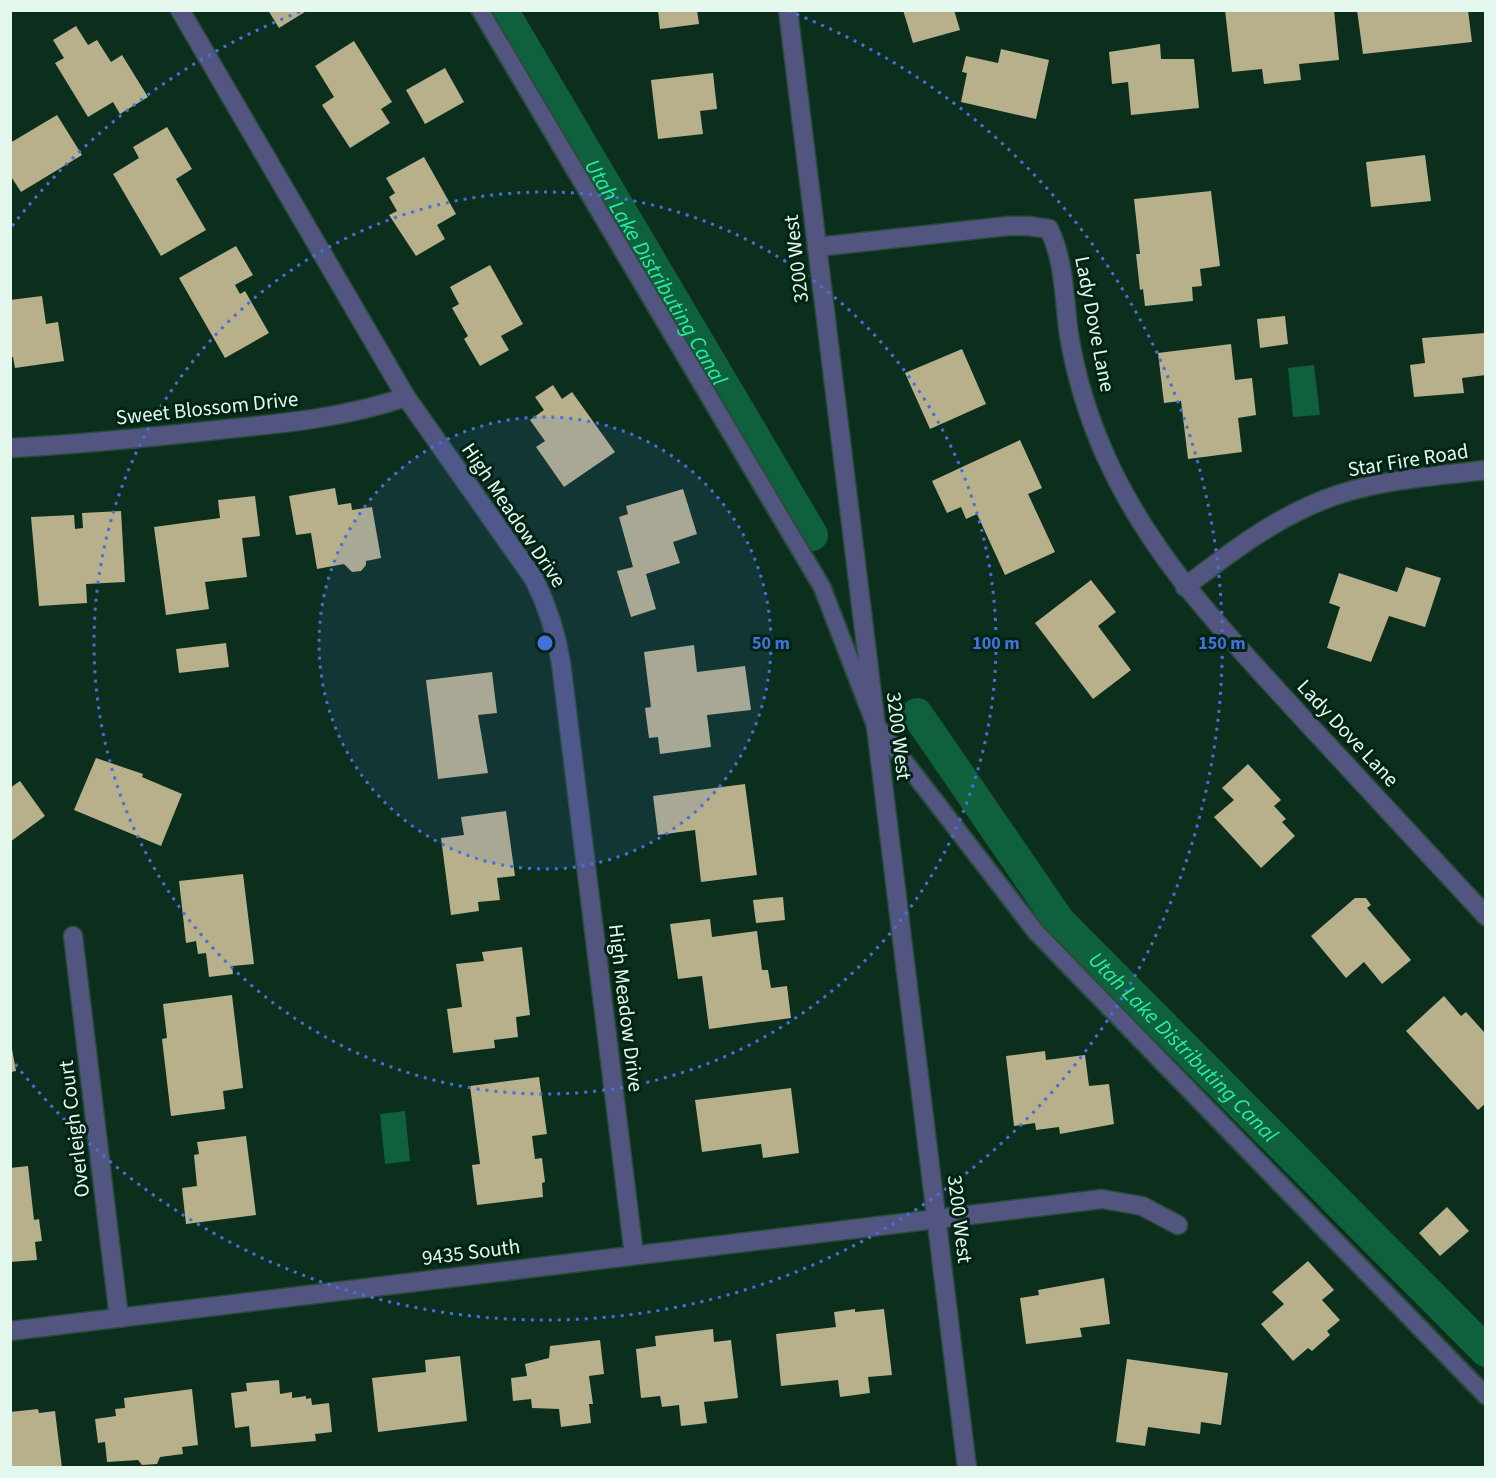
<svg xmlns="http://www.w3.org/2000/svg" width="1496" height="1478" font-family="'Source Sans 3',sans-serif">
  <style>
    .water { fill: #0f613e }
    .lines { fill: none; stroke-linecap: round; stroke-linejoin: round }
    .canal { stroke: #0f613e; stroke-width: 32 }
    .building { fill: #b7b08b }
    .service-casing { stroke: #2a4a3a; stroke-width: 20 }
    .minor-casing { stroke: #2a4a3a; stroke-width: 21 }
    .tertiary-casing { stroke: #2a4a3a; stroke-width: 21 }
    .service { stroke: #515580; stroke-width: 16 }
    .minor { stroke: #515580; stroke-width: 18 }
    .tertiary { stroke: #515580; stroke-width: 18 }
    .ring { fill: none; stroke: #4570dc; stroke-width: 3; stroke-dasharray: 3 6 }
    .labels { text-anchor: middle; stroke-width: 6; stroke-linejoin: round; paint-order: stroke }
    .street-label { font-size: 21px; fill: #e5f8ed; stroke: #012414 }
    .water-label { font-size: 22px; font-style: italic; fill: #26ef9f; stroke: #012414 }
    .centre { fill: #4570dc; stroke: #012414; stroke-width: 3 }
    .ring-label { font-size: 18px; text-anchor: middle; font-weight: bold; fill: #4570dc; stroke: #012414; stroke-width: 6; stroke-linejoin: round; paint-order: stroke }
  </style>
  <rect width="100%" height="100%" fill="#0b2e1d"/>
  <g class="water">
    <polygon points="1314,365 1320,415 1293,417 1288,368"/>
    <polygon points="405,1111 410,1161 385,1164 380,1114"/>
  </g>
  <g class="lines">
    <g class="canal">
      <path id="s1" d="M502 10 812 535"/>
      <path id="s2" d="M917 714 1059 921 1486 1351"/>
    </g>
  </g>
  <g class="building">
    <polygon points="268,10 308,10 279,28"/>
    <polygon points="658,10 697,10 699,24 660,29"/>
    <polygon points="903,10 954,10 960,30 913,43"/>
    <polygon points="1225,10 1334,10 1339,60 1299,64 1301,80 1264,84 1262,69 1232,72"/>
    <polygon points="1357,10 1468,10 1472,42 1363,54"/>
    <polygon points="76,26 88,45 97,40 111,62 122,55 148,97 120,114 113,102 88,117 55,63 64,58 53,40"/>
    <polygon points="354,41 392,102 381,109 390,123 350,148 322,105 334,97 315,66"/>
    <polygon points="1160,44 1161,59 1194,59 1199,108 1131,115 1128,82 1112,84 1109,52"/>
    <polygon points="1001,49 1049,60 1036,119 961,102 967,73 962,72 966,56 998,63"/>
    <polygon points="445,68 464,102 425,124 406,90"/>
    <polygon points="713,73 717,109 700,111 703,134 658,139 651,80"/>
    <polygon points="57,115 82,155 21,192 10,175 10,143"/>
    <polygon points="167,127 192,169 176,179 206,230 161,256 113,174 139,158 133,147"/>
    <polygon points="1425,155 1431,201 1371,207 1366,162"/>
    <polygon points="424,157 456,214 437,225 445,239 416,256 389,215 397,211 389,197 395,193 386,178"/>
    <polygon points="1211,191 1220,266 1200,269 1202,286 1192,287 1193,301 1145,306 1143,289 1140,290 1136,254 1140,254 1134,199"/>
    <polygon points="236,246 253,275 235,285 240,294 245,291 269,333 225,358 179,278"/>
    <polygon points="490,265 523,324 501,336 509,350 480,366 464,339 468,336 452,308 459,304 450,287"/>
    <polygon points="42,296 46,324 58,322 64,361 15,368 13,357 10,358 10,300"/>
    <polygon points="1285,316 1288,344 1260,348 1257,319"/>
    <polygon points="1485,333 1486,375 1462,378 1464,393 1414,397 1410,365 1425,363 1422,338"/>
    <polygon points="1231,344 1235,380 1252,378 1256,415 1238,418 1242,452 1188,459 1181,401 1164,403 1158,353"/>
    <polygon points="962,349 986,404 930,429 905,373"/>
    <polygon points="553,385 562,399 572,392 615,452 564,487 536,447 545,441 530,420 544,410 535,397"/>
    <polygon points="1020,440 1042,488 1028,494 1055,552 1005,575 977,514 966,519 961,507 947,513 932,481"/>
    <polygon points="335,488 338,505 351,503 352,510 372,507 381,558 366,561 366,565 361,571 352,572 344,564 317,569 311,533 296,535 289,496"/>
    <polygon points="683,489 697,534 673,542 680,563 646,574 656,609 631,617 617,571 633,567 619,517 628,514 626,506"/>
    <polygon points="255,496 260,536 242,538 247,577 205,582 209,609 166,615 154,527 220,518 218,500"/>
    <polygon points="121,511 125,582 86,584 87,603 39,606 31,517 74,515 75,529 83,528 82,513"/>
    <polygon points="1406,567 1441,578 1425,627 1389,616 1371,662 1327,648 1340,607 1329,603 1339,573 1397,592"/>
    <polygon points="1091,580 1116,612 1098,626 1131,670 1093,699 1035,623"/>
    <polygon points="226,643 229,667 179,673 176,649"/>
    <polygon points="694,645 697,672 745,666 751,710 707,715 711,747 660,754 658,737 649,738 645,708 651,707 644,652"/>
    <polygon points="492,672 497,713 478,715 488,773 438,779 426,680"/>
    <polygon points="96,758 143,774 142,777 182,794 161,846 74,810"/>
    <polygon points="1248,764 1281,800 1274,806 1286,819 1282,822 1295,836 1261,868 1214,817 1234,800 1222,788"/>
    <polygon points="20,781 45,816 10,842 10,788"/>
    <polygon points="745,784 757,875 701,882 695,830 658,835 653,796"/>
    <polygon points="506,811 515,876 497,878 500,900 478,902 479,911 451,915 441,838 464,835 461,817"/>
    <polygon points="243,874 254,964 232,966 233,974 209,977 206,953 198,954 196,941 186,943 179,881"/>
    <polygon points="783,897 785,920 756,923 753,900"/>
    <polygon points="1355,898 1366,898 1371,905 1367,908 1411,960 1382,984 1364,962 1346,978 1311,936"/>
    <polygon points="710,919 712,937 757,931 762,970 768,970 771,988 787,986 791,1018 709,1029 702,976 678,979 670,924"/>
    <polygon points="522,947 530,1015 516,1017 518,1037 494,1040 495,1048 453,1053 447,1009 462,1007 456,964 484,961 482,952"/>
    <polygon points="232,995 243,1088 223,1091 225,1109 171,1116 162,1039 167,1038 163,1004"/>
    <polygon points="1444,996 1461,1016 1466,1012 1484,1032 1486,1031 1486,1103 1478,1110 1406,1031"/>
    <polygon points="10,1038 16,1071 10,1072"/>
    <polygon points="1045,1051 1046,1060 1085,1055 1089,1086 1109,1084 1114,1124 1060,1134 1059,1127 1036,1130 1035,1123 1014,1126 1006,1056"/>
    <polygon points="539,1077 547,1134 532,1136 535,1159 542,1158 545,1182 542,1183 543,1197 477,1205 472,1165 480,1164 470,1086"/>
    <polygon points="791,1088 799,1153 763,1158 761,1144 702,1152 695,1100"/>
    <polygon points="246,1136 256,1215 186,1224 182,1188 197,1186 194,1155 199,1154 197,1142"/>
    <polygon points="28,1166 34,1220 39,1219 42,1241 35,1242 37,1260 10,1262 10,1168"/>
    <polygon points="1447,1207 1469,1231 1440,1256 1419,1233"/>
    <polygon points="1308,1261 1334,1290 1322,1300 1340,1320 1327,1331 1330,1335 1312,1351 1308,1348 1293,1361 1261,1324 1284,1304 1272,1292"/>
    <polygon points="1104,1278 1110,1324 1080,1328 1082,1337 1026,1344 1020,1298 1039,1295 1038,1290"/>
    <polygon points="855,1309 855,1312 884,1309 892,1375 868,1377 870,1393 840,1397 838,1380 781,1386 776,1334 836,1327 834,1312"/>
    <polygon points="713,1329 714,1342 731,1340 738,1398 704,1402 707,1423 681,1426 679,1405 662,1407 660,1396 641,1398 636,1349 656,1346 655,1336"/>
    <polygon points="600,1340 604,1374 589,1376 593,1404 589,1404 591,1423 561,1427 559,1409 532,1408 531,1399 513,1401 511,1378 527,1376 525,1364 549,1358 550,1346"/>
    <polygon points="460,1356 467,1421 378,1432 372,1378 426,1372 425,1360"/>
    <polygon points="1127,1359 1228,1373 1221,1425 1201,1422 1200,1434 1148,1427 1145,1446 1116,1442"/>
    <polygon points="279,1380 280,1394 292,1392 292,1398 306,1396 306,1399 311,1398 312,1405 329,1403 332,1432 315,1434 316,1441 251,1447 249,1426 235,1428 231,1393 247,1391 246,1383"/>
    <polygon points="192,1389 198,1445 182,1447 183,1454 160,1457 157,1464 142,1465 138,1460 107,1462 105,1442 98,1443 95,1419 116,1416 115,1409 125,1408 124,1398"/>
    <polygon points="38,1409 39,1413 55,1411 62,1468 10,1468 10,1412"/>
  </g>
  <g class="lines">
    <g class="service-casing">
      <polyline id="service" points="480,10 822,587 874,722 1036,932 1486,1396"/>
    </g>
    <g class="minor-casing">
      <g id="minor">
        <path d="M180 10 406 397 534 579C548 607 556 632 561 663L634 1255"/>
        <path d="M817 247 1008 226H1029L1049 229C1065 262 1064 300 1069 335 1076 377 1089 419 1106 457 1151 557 1225 633 1298 713 1361 781 1423 848 1486 916"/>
        <path d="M10 448C83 444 154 437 226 429 288 423 347 417 406 397"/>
        <path d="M1185 587C1232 551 1280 514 1337 495 1385 479 1436 476 1486 470"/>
        <polyline points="73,936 119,1318"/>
        <polyline points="10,1331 1102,1199 1142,1206 1178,1225"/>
      </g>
    </g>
    <g class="tertiary-casing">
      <polyline id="tertiary" points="788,10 967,1468"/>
    </g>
    <use href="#service" class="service"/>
    <use href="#minor" class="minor"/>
    <use href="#tertiary" class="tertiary"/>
  </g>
  <circle cx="545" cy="643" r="226" fill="#4570dc" fill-opacity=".12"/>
  <g class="ring">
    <circle cx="545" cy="643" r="226"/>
    <circle cx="545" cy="643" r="451"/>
    <path d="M12 226A677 677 0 0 1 302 11M788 11A677 677 0 1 1 12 1060"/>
  </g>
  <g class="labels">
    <g class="street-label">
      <text transform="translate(796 259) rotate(-97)" y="7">3200 West</text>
      <text transform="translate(1095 324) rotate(79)" y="7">Lady Dove Lane</text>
      <text transform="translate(207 408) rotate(-6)" y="7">Sweet Blossom Drive</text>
      <text transform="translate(1408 460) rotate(-9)" y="7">Star Fire Road</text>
      <text transform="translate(514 515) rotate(56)" y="7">High Meadow Drive</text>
      <text transform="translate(1348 733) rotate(47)" y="7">Lady Dove Lane</text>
      <text transform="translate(899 736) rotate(83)" y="7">3200 West</text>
      <text transform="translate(626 1008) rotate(83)" y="7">High Meadow Drive</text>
      <text transform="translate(74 1129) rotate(-97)" y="7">Overleigh Court</text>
      <text transform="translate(960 1219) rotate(83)" y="7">3200 West</text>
      <text transform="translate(471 1252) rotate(-7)" y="7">9435 South</text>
    </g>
    <g class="water-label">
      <text dy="8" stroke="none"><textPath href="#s1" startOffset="304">Utah Lake Distributing Canal</textPath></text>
      <text dy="8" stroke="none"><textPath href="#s2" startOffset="428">Utah Lake Distributing Canal</textPath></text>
    </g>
  </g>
  <circle cx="545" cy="643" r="9" class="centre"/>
  <g class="ring-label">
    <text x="771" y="649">50 m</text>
    <text x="996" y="649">100 m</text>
    <text x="1222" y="649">150 m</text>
  </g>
  <rect width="1496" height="1478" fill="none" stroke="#e5f8ed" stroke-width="24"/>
</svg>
